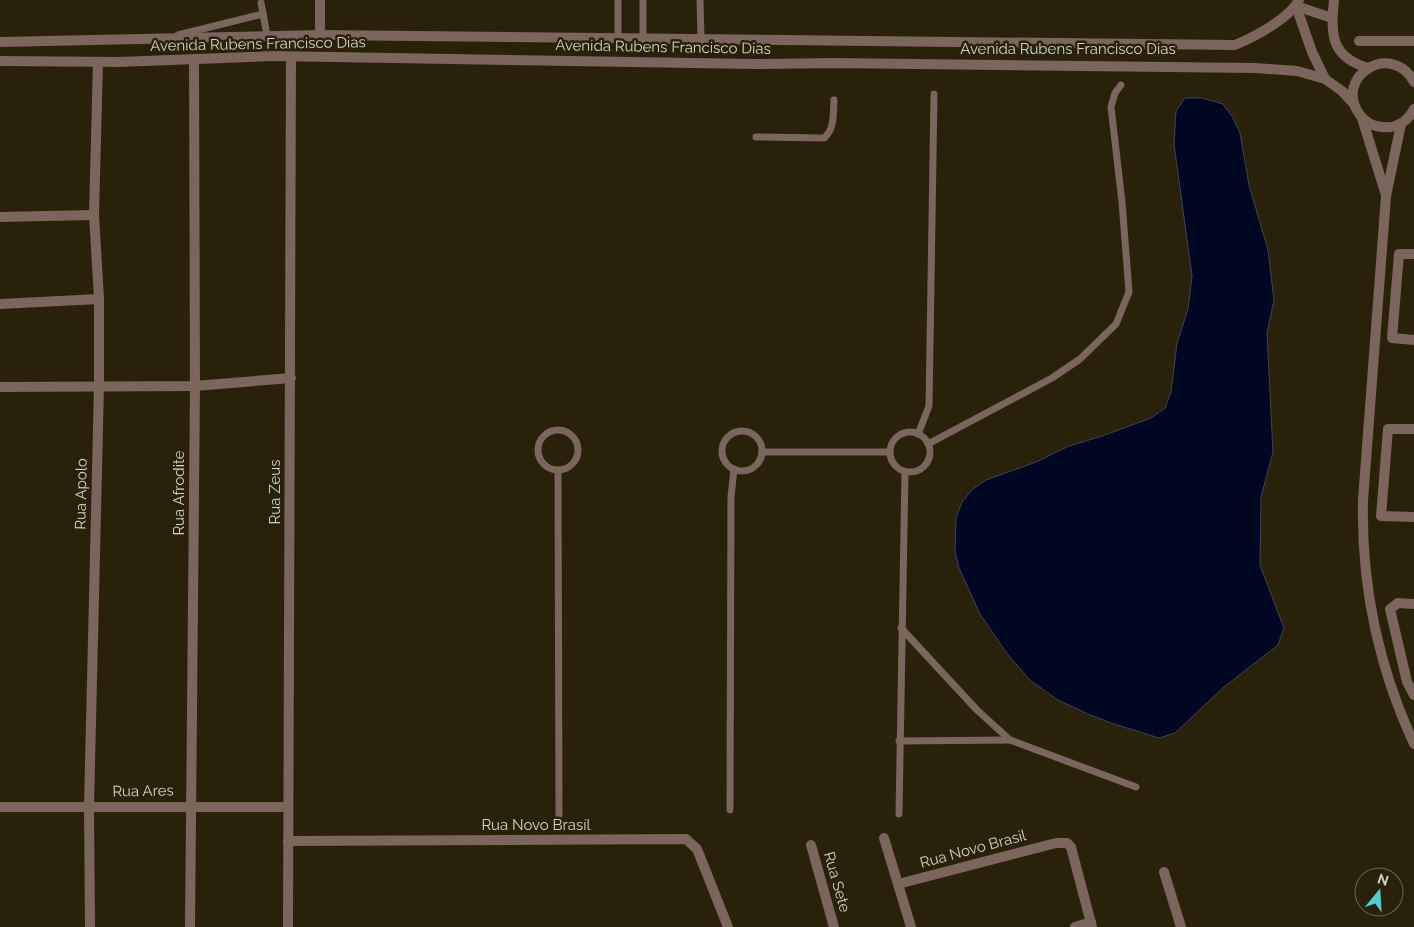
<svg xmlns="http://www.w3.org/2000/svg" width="1414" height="927" font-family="Raleway,sans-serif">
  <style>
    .water { fill: #000723; stroke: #404453 }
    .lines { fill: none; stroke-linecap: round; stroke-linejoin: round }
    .service { stroke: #7a665d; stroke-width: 7 }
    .minor { stroke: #7a665d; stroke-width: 10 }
    .labels { text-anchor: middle; stroke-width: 5; stroke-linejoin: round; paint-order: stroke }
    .street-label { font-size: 15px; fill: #d6d1c3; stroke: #29210a }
  </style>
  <rect width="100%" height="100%" fill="#29210a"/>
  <polygon class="water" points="1185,98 1202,98 1223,104 1233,118 1240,133 1249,185 1268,250 1274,300 1267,333 1273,452 1261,497 1260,565 1284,628 1278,645 1224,687 1175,733 1159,738 1111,723 1088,714 1058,700 1031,681 1008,655 980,614 959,568 955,552 956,518 962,502 973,489 986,480 1036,462 1069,446 1102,436 1151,418 1165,408 1171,392 1177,343 1188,309 1192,276 1174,144 1176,111"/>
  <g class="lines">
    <g class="service">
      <polyline points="700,0 701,38"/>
      <polyline points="261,3 267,35"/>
      <polyline points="178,35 263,14"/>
      <polyline points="618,37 618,0"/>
      <polyline points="643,38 643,0"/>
      <path d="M756 137 824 138C835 129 833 113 834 100"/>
      <circle cx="558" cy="450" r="20"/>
      <circle cx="742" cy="451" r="20"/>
      <circle cx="910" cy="452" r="20"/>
      <polyline points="918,434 929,406 934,94"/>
      <polyline points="928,444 1052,378 1080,359 1116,324 1129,292 1122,202 1111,107 1115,93 1121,85"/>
      <polyline points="762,452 890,452"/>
      <polyline points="558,470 559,815"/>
      <polyline points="901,628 977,710 1010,740 1136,787"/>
      <polyline points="899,741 1010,740"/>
      <polyline points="730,810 731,497 734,469"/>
      <polyline points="899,814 905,472"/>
    </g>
    <g class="minor">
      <path d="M1334 0C1330 34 1331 58 1369 68"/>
      <polyline points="1296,6 1312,52 1325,79"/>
      <polyline points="1296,6 1332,18"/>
      <polyline points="320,35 320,0"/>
      <polyline points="1359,41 1414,41"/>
      <path d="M0 42 320 35 1235 45C1254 37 1289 19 1299 0"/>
      <polyline points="0,61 118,62 273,56 755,64 834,63 1255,68 1297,71 1325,79 1342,91 1354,104"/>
      <path d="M1414 82C1392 40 1332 77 1360 115 1365 122 1374 127 1383 127 1396 129 1408 121 1414 109"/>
      <polyline points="1362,118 1385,192"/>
      <path d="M1401 124 1386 196 1363 500C1361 586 1378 666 1414 744"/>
      <polyline points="0,217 94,215"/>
      <polyline points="1414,254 1399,254 1392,338 1414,340"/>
      <polyline points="0,304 99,299"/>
      <polyline points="0,387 195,386 291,378"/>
      <polyline points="1414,429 1388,429 1381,516 1414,517"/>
      <polyline points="1414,604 1398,603 1390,609 1407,682 1414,695"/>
      <polyline points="0,807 287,807"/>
      <polyline points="884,838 911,927"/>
      <polyline points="288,841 686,839 697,849 728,927"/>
      <polyline points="811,845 834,927"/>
      <polyline points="1164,872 1181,927"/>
      <polyline points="898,884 1056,843 1067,843 1071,847 1092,927"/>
      <polyline points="90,927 89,807 99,386 99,299 94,215 98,62"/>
      <polyline points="190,927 195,386 194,59"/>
      <polyline points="288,927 291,57"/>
      <polyline points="1075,927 1091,922"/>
    </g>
  </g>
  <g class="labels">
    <g class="street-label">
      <text transform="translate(258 44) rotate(-1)" y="5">Avenida Rubens Francisco Dias</text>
      <text transform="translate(663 47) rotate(1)" y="5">Avenida Rubens Francisco Dias</text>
      <text x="1068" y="54">Avenida Rubens Francisco Dias</text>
      <text transform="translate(275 492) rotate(-90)" y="5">Rua Zeus</text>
      <text transform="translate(179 493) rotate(-90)" y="5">Rua Afrodite</text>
      <text transform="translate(81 494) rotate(-89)" y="5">Rua Apolo</text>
      <text transform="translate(143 791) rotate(-1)" y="5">Rua Ares</text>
      <text x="536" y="830">Rua Novo Brasíl</text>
      <text transform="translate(973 849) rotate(-15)" y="5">Rua Novo Brasil</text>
      <text transform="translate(837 882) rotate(74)" y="5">Rua Sete</text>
    </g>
  </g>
  <g transform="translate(1379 892) rotate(18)"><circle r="24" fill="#29210a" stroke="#6e6754"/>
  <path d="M0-4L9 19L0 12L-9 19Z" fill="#52cdcf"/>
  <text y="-8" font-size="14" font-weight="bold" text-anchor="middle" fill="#d6d1c3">N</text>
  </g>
</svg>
